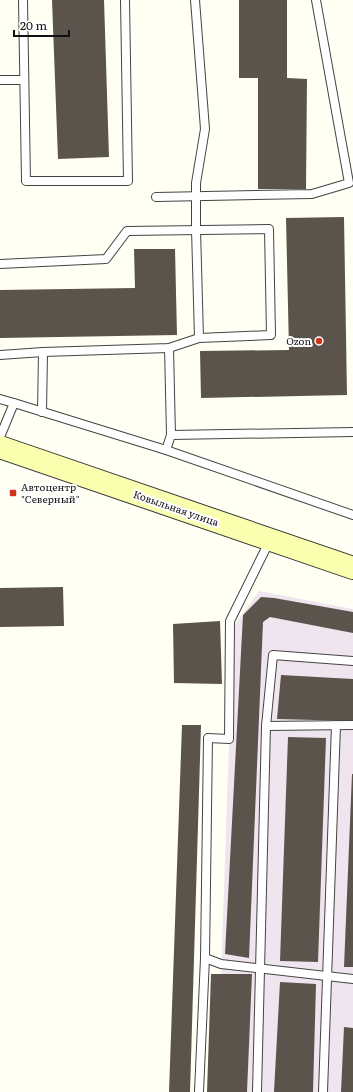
<svg xmlns="http://www.w3.org/2000/svg" width="353" height="1092" font-family="Literata,serif">
  <style>
    .industrial { fill: #efe5ef }
    .building { fill: #5b544c }
    .lines { fill: none; stroke-linecap: round; stroke-linejoin: round }
    .service-casing { stroke: #444; stroke-width: 10 }
    .secondary-casing { stroke: #333; stroke-width: 24 }
    .service { stroke: #fff; stroke-width: 8 }
    .secondary { stroke: #f9ffaf; stroke-width: 22 }
    .poi-dot { fill: #cf331a; stroke: #fff; stroke-width: 1.5 }
    .labels { text-anchor: middle; stroke-width: 4; stroke-linejoin: round; paint-order: stroke }
    .poi-label { font-size: 10px; fill: #111; stroke: #fff; text-anchor: end }
    .street-label { font-size: 10px; fill: #111; stroke: #fff }
  </style>
  <rect width="100%" height="100%" fill="#fffff4"/>
  <polygon class="industrial" points="259,591 353,609 353,1092 217,1092 233,627"/>
  <g class="building">
    <polygon points="52,0 104,0 109,157 58,159"/>
    <polygon points="239,0 287,0 287,78 307,79 306,189 258,189 258,78 239,78"/>
    <polygon points="344,217 347,395 201,398 200,351 289,350 286,218"/>
    <polygon points="134,249 175,249 177,335 0,338 0,290 135,288"/>
    <polygon points="63,587 64,626 0,627 0,588"/>
    <polygon points="261,597 274,598 353,612 353,633 270,617 263,622 249,958 225,954 243,615"/>
    <polygon points="220,621 222,684 174,683 173,624"/>
    <polygon points="281,675 353,679 353,721 277,719"/>
    <polygon points="182,725 201,725 190,1092 169,1092"/>
    <polygon points="288,737 326,738 318,962 280,961"/>
    <polygon points="352,774 353,774 353,967 344,967"/>
    <polygon points="211,974 252,974 247,1092 207,1092"/>
    <polygon points="280,982 316,984 313,1092 274,1092"/>
    <polygon points="344,1027 353,1028 353,1092 341,1092"/>
  </g>
  <g class="lines">
    <g class="service-casing">
      <g id="service">
        <polyline points="23,0 26,181 128,181 125,0"/>
        <polyline points="195,0 205,129 196,183 196,229 199,338"/>
        <polyline points="0,80 24,80"/>
        <polyline points="156,197 312,194 349,183 316,0"/>
        <polyline points="0,264 106,259 127,231 269,229 271,335 199,338 169,348 43,352 0,355"/>
        <polyline points="169,348 171,435 353,432"/>
        <polyline points="0,399 14,403"/>
        <polyline points="42,412 43,352"/>
        <polyline points="0,437 14,403 166,450 353,515"/>
        <polyline points="166,450 171,435"/>
        <polyline points="266,726 353,725"/>
        <polyline points="205,958 221,964 353,979"/>
        <polyline points="199,1092 205,958 208,738 229,739 230,621 270,540"/>
        <polyline points="257,1092 266,726 273,655 353,661"/>
        <polyline points="323,1092 336,725"/>
      </g>
    </g>
    <g class="secondary-casing">
      <polyline id="secondary" points="0,447 353,568"/>
    </g>
    <use href="#service" class="service"/>
    <use href="#secondary" class="secondary"/>
  </g>
  <g class="poi-dot">
    <circle cx="319" cy="341" r="4"/>
    <rect x="9" y="489" width="8" height="8" rx="2"/>
  </g>
  <g class="labels">
    <g class="poi-label">
      <text x="311" y="345">Ozon</text>
      <text x="21" y="491" text-anchor="start">Автоцентр<tspan x="21" dy="12">"Северный"</tspan></text>
    </g>
    <g class="street-label">
      <text transform="translate(176 508) rotate(19)" y="4">Ковыльная улица</text>
    </g>
  </g>
  <path d="M14 30v6h55v-6" fill="none" stroke="#111111" stroke-width="2"/>
  <text x="20" y="30" font-size="12" fill="#111111" stroke="#ffffff" stroke-width="3" paint-order="stroke">20 m</text>
</svg>
